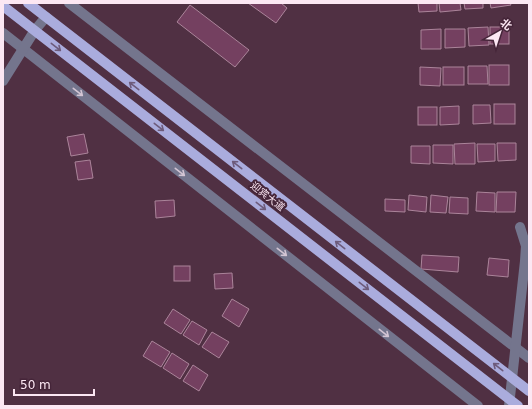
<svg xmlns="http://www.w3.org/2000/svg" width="532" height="409" font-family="'DejaVu Sans','Noto Sans SC',sans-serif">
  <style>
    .building { fill: #744060; stroke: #ab849a }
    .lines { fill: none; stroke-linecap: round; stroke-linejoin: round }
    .minor { stroke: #74758d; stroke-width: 10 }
    .major { stroke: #aaacdd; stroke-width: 10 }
    .oneway { stroke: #6d5b7b }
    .oneway2 { stroke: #d3c5d4 }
    .labels { text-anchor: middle; stroke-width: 4; stroke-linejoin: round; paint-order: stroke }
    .street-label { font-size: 10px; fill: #fce7f3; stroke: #452539 }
  </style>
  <rect width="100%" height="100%" fill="#503043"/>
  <g class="building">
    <polygon points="248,3 281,3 287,8 276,23"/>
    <polygon points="418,3 437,3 437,11 419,12"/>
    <polygon points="439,3 460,3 461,10 440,12"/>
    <polygon points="464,3 483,3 483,8 465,9"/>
    <polygon points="490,3 510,3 511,5 491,8"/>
    <polygon points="190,5 249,50 235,67 177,22"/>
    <polygon points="488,27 489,45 469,46 468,28"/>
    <rect x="490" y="27" width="19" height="17"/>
    <polygon points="441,29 441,49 421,49 421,30"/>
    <polygon points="445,29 465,29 465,47 445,48"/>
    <rect x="489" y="65" width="20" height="20"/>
    <polygon points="468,66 487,66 488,84 468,84"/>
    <polygon points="420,67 441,68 440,86 420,85"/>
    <rect x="443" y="67" width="21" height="18"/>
    <rect x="494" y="104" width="21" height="20"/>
    <polygon points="473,105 490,105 491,123 473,124"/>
    <polygon points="459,106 459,124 440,125 440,107"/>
    <rect x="418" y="107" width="19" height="18"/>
    <polygon points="84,134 88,153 71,156 67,137"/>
    <polygon points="475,143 475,164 455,164 454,144"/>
    <polygon points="497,143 516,143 516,160 498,161"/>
    <polygon points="477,144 495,144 495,161 478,162"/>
    <polygon points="433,145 453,145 453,164 433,163"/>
    <polygon points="411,146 430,146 430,164 411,163"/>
    <polygon points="90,160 93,178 78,180 75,162"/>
    <polygon points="477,192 495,193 495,212 476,211"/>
    <polygon points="497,192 516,192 515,212 496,212"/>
    <polygon points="409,195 427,197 426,212 408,210"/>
    <polygon points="431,195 448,197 446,213 430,212"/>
    <polygon points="450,197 468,198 468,214 449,213"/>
    <polygon points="385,199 405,200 405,212 385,211"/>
    <polygon points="174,200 175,216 156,218 155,201"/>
    <polygon points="422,255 459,257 458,272 421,269"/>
    <polygon points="489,258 509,260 508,277 487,275"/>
    <rect x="174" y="266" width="16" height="15"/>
    <polygon points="232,273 233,288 215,289 214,274"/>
    <polygon points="232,299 249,309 239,327 222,316"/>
    <polygon points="173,309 190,320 181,334 164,323"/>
    <polygon points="192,321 207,330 199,345 183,335"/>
    <polygon points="212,332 229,342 219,358 202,347"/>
    <polygon points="152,341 170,352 161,367 143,356"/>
    <polygon points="172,353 189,364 180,379 163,368"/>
    <polygon points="193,365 208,375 199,391 183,381"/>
  </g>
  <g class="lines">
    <g class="minor">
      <polyline points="69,3 529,358"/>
      <polyline points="3,33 478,406"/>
      <polyline points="3,81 35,30 46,17"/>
      <polyline points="509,406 525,261 526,246 520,227"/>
    </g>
    <g class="major">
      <polyline points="28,3 529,391"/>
      <polyline points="3,6 518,406"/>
    </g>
  </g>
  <defs><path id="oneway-shaft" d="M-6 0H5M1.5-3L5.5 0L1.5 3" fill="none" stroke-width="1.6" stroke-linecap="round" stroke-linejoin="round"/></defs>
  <g class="oneway">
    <use href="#oneway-shaft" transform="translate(56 47) rotate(38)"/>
    <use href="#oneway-shaft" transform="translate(134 86) rotate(-142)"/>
    <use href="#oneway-shaft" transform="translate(159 127) rotate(38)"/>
    <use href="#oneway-shaft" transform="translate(237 165) rotate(-142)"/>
    <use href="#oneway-shaft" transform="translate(261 206) rotate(38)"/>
    <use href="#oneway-shaft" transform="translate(340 245) rotate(-142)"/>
    <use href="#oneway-shaft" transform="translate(364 286) rotate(38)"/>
    <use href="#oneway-shaft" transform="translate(498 367) rotate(-142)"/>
  </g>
  <g class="oneway2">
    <use href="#oneway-shaft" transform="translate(78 92) rotate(38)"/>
    <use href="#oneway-shaft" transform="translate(180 172) rotate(38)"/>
    <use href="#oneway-shaft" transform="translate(282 252) rotate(38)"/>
    <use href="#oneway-shaft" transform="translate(384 333) rotate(38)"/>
  </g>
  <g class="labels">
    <g class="street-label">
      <text transform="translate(268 196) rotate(38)" y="4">迎宾大道</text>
    </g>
  </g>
  <rect width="532" height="409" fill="none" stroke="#fce7f3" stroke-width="8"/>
  <g transform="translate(500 32) rotate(39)" stroke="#452539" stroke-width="3" paint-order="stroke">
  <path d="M0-3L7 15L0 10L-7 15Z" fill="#fce7f3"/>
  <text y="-6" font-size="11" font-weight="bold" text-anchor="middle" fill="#fce7f3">北</text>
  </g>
  <path d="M14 389v6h80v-6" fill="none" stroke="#fce7f3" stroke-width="2"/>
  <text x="20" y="389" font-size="12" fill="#fce7f3" stroke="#452539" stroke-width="3" paint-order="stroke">50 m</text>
</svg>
